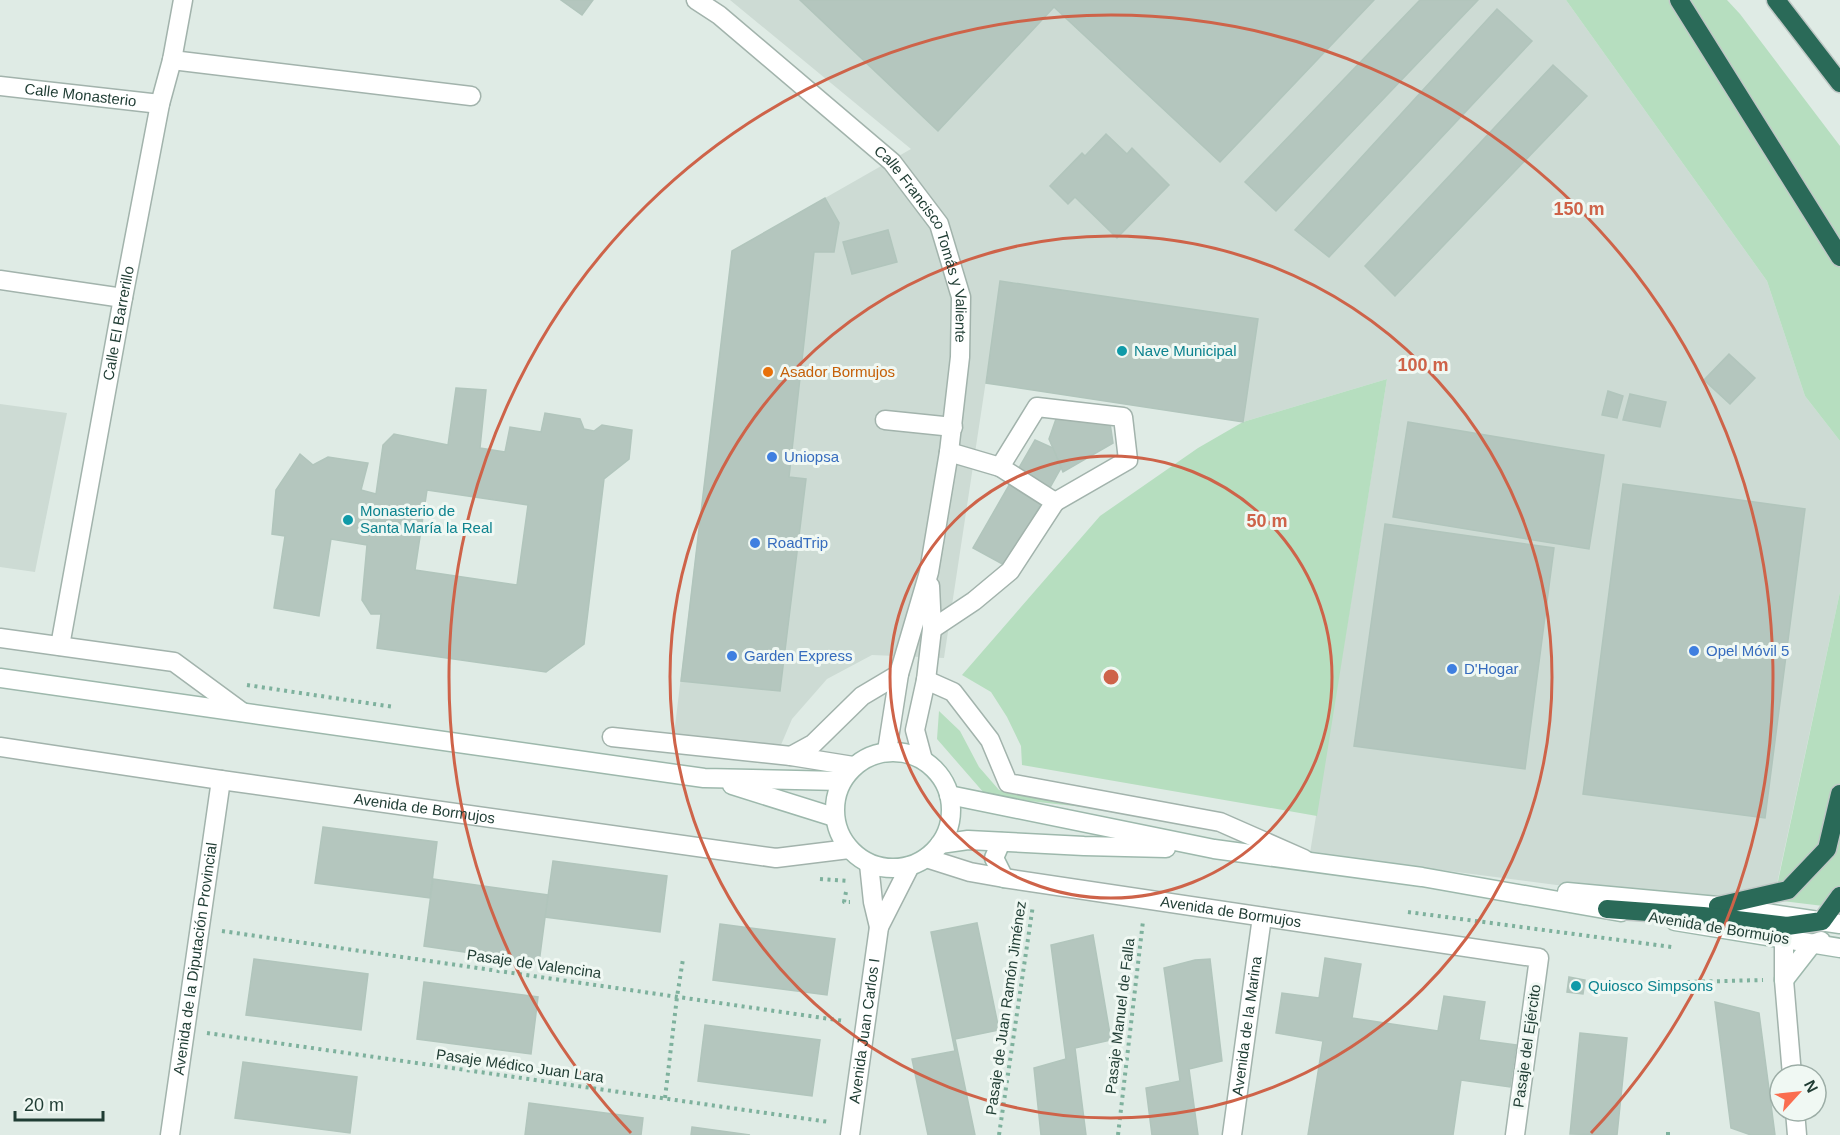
<svg xmlns="http://www.w3.org/2000/svg" width="1840" height="1135" font-family="Arial,sans-serif">
  <style>
    .built { fill: #cddbd4 }
    .green { fill: #b6debf }
    .building { fill: #b4c6be; stroke: #b1c5bc; stroke-width: 1.5; fill-rule: evenodd }
    .lines { fill: none; stroke-linecap: round; stroke-linejoin: round }
    .service-casing { stroke: #a2b3ac; stroke-width: 21 }
    .minor-casing { stroke: #a2b3ac; stroke-width: 21 }
    .secondary-casing { stroke: #9db8ac; stroke-width: 21 }
    .motorway-casing { stroke: #c0c8c6; stroke-width: 21 }
    .path { stroke: #7eb19d; stroke-width: 4; stroke-dasharray: 3 4.5; stroke-linecap: butt }
    .service { stroke: #fff; stroke-width: 18 }
    .minor { stroke: #fff; stroke-width: 18 }
    .secondary { stroke: #fff; stroke-width: 18 }
    .motorway { stroke: #2a6a58; stroke-width: 18 }
    .ring { fill: none; stroke: #ce6349; stroke-width: 3 }
    .culture-dot { fill: #0f9aa8; stroke: #f0f8f3; stroke-width: 2 }
    .food-dot { fill: #e8710a; stroke: #f0f8f3; stroke-width: 2 }
    .shop-dot { fill: #3f7fe0; stroke: #f0f8f3; stroke-width: 2 }
    .labels { text-anchor: middle; stroke-width: 6; stroke-linejoin: round; paint-order: stroke }
    .street-label { font-size: 15px; fill: #1f3c33; stroke: #f0f8f3 }
    .culture-label { font-size: 15px; fill: #0d838f; stroke: #f0f8f3; text-anchor: start }
    .food-label { font-size: 15px; fill: #c56008; stroke: #f0f8f3; text-anchor: start }
    .shop-label { font-size: 15px; fill: #366cbe; stroke: #f0f8f3; text-anchor: start }
    .centre { fill: #ce6349; stroke: #f0f8f3; stroke-width: 3 }
    .ring-label { font-size: 18px; text-anchor: middle; font-weight: bold; fill: #ce6349; stroke: #f0f8f3; stroke-width: 6; stroke-linejoin: round; paint-order: stroke }
  </style>
  <rect width="100%" height="100%" fill="#dfebe5"/>
  <g class="built">
    <polygon points="730,0 1566,0 1767,281 1805,396 1840,441 1840,592 1769,921 1718,906 1310,853 1387,379 1243,422 1257,319 1001,281 944,658 872,655 827,679 792,719 775,759 673,743 732,251 911,149"/>
    <polygon points="0,404 67,413 35,572 0,567"/>
  </g>
  <g class="green">
    <polygon points="1566,0 1727,0 1740,14 1840,146 1840,441 1805,396 1767,281"/>
    <polygon points="1387,379 1317,816 1022,765 1021,746 1007,717 991,692 962,675 1100,516 1198,448 1243,422"/>
    <polygon points="1840,592 1840,908 1774,900"/>
    <polygon points="939,711 960,731 979,767 999,790 1110,810 1029,801 984,793 937,739"/>
  </g>
  <g class="building">
    <polygon points="561,0 593,0 582,15"/>
    <polygon points="800,0 1374,0 1220,162 1054,7 938,131"/>
    <polygon points="1420,0 1478,0 1276,211 1245,182"/>
    <polygon points="1497,9 1532,41 1329,257 1295,230"/>
    <polygon points="1553,65 1587,96 1395,296 1365,266"/>
    <polygon points="1106,134 1127,154 1132,148 1169,185 1117,238 1075,197 1068,204 1050,186 1082,153 1085,156"/>
    <polygon points="825,198 839,223 834,252 814,252 789,477 806,479 780,691 681,681 732,251"/>
    <polygon points="888,230 897,262 852,274 843,242"/>
    <polygon points="1000,281 1258,319 1243,422 986,383"/>
    <polygon points="1729,354 1755,378 1730,404 1704,380"/>
    <path d="M456 388 486 390 480 448 505 452 510 427 541 432 545 413 580 419 584 429 594 431 602 425 632 430 629 459 604 479 584 644 546 672 377 648 381 614H371L362 600 367 545 331 539 319 616 274 608 285 536 272 534 276 490 300 454 313 465 328 457 368 463 361 490 376 494 383 445 394 434 448 445ZM427 490 528 505 517 585 415 570Z"/>
    <polygon points="1608,391 1623,396 1617,418 1602,415"/>
    <polygon points="1630,394 1666,402 1660,427 1623,420"/>
    <polygon points="1057,416 1110,423 1113,443 1063,472 1049,439"/>
    <polygon points="1408,422 1604,455 1589,549 1393,517"/>
    <polygon points="1035,440 1053,448 1061,468 1006,566 973,548"/>
    <polygon points="1623,484 1805,509 1765,818 1583,794"/>
    <polygon points="1385,524 1554,548 1525,769 1354,746"/>
    <polygon points="323,827 437,842 430,898 315,883"/>
    <polygon points="553,861 667,876 660,932 545,917"/>
    <polygon points="433,879 548,895 539,963 424,946"/>
    <polygon points="977,923 999,1030 955,1039 975,1135 928,1135 912,1059 955,1051 931,932"/>
    <polygon points="720,924 835,939 827,995 713,980"/>
    <polygon points="1093,935 1111,1040 1075,1048 1086,1135 1041,1135 1034,1068 1066,1059 1051,945"/>
    <polygon points="1325,958 1361,964 1352,1018 1438,1031 1444,996 1485,1002 1479,1040 1516,1045 1510,1087 1461,1080 1453,1135 1308,1135 1323,1041 1276,1033 1282,993 1319,998"/>
    <polygon points="254,959 368,974 361,1030 246,1015"/>
    <polygon points="1210,959 1222,1061 1189,1069 1198,1135 1152,1135 1146,1088 1180,1081 1164,968 1195,960"/>
    <polygon points="1569,977 1585,980 1583,994 1567,992"/>
    <polygon points="424,982 538,997 531,1054 417,1039"/>
    <polygon points="1715,1002 1759,1013 1775,1135 1751,1135 1731,1128"/>
    <polygon points="705,1025 820,1040 812,1096 698,1081"/>
    <polygon points="1580,1033 1627,1038 1617,1135 1570,1134"/>
    <polygon points="243,1062 357,1077 350,1133 235,1118"/>
    <polygon points="529,1103 643,1118 641,1135 525,1135"/>
    <polygon points="692,1127 750,1135 691,1135"/>
  </g>
  <g class="lines">
    <g class="service-casing">
      <g id="service">
        <polyline points="885,420 953,427"/>
        <polyline points="1000,467 1037,407 1123,417 1128,460 1055,502"/>
        <polyline points="932,629 974,601 1010,571 1055,502 1000,467 949,452"/>
        <polyline points="0,638 174,662 242,712"/>
        <polyline points="612,737 791,756 853,766"/>
        <polyline points="0,747 221,780"/>
        <polyline points="791,756 813,744 862,696 899,674"/>
      </g>
    </g>
    <g class="minor-casing">
      <g id="minor">
        <path id="s1" d="M696 0 719 15 892 162 939 224 961 297 960 357 949 452 929 572 899 674 887 751"/>
        <polyline points="172,60 471,96"/>
        <path id="s2" d="M0 86 160 104"/>
        <polyline points="0,280 123,298"/>
        <path id="s3" d="M60 646 123 298 160 104 172 60 183 0"/>
        <polyline points="926,680 953,692 990,740 1008,783 1220,822 1304,859"/>
        <polyline points="923,760 915,730 926,680 932,629 930,586"/>
        <path id="s4" d="M926 858 970 872 1004 878 1539 958 1515 1135"/>
        <polyline points="869,864 873,902 879,927"/>
        <polyline points="1784,939 1784,980 1792,1075"/>
        <polyline points="1795,1111 1797,1135"/>
        <path id="s5" d="M170 1135 221 780 776 858 849 849"/>
        <path id="s6" d="M850 1135 879 927 910 866"/>
        <path id="s7" d="M1232 1135 1262 917"/>
      </g>
    </g>
    <g class="secondary-casing">
      <g id="secondary">
        <polyline points="0,678 704,778 841,781"/>
        <circle cx="893" cy="810" r="58"/>
        <polyline points="732,785 834,817"/>
        <polyline points="949,795 1214,849 1422,877 1621,912"/>
        <polyline points="1001,842 994,858 1004,878"/>
        <polyline points="940,844 968,840 1084,846 1166,848"/>
        <polyline points="1567,892 1718,906 1840,924"/>
        <polyline points="1675,921 1840,948"/>
        <polyline points="1784,980 1812,944 1821,941"/>
      </g>
    </g>
    <g class="motorway-casing">
      <g id="motorway">
        <polyline points="1679,0 1840,257"/>
        <polyline points="1776,0 1840,83"/>
        <polyline points="1718,906 1788,890 1827,849 1840,794"/>
        <polyline points="1607,909 1703,916 1787,926 1822,921 1840,896"/>
      </g>
    </g>
    <g class="path">
      <polyline points="247,685 394,707"/>
      <polyline points="820,879 848,881"/>
      <polyline points="846,892 844,902 850,902"/>
      <polyline points="1408,912 1672,947"/>
      <polyline points="222,931 844,1021"/>
      <polyline points="1687,982 1763,980"/>
      <polyline points="207,1033 829,1122"/>
      <polyline points="665,1098 677,997 683,959"/>
      <polyline points="999,1135 1033,905"/>
      <polyline points="1118,1135 1143,921"/>
      <polyline points="1668,1135 1668,1130"/>
    </g>
    <use href="#service" class="service"/>
    <use href="#minor" class="minor"/>
    <use href="#secondary" class="secondary"/>
    <use href="#motorway" class="motorway"/>
  </g>
  <g class="ring">
    <circle cx="1111" cy="677" r="221"/>
    <circle cx="1111" cy="677" r="441"/>
    <path d="M631 1133A662 662 0 1 1 1591 1133"/>
  </g>
  <g class="culture-dot">
    <circle cx="1122" cy="351" r="6"/>
    <circle cx="348" cy="520" r="6"/>
    <circle cx="1576" cy="986" r="6"/>
  </g>
  <circle class="food-dot" cx="768" cy="372" r="6"/>
  <g class="shop-dot">
    <circle cx="772" cy="457" r="6"/>
    <circle cx="755" cy="543" r="6"/>
    <circle cx="1694" cy="651" r="6"/>
    <circle cx="732" cy="656" r="6"/>
    <circle cx="1452" cy="669" r="6"/>
  </g>
  <g class="labels">
    <g class="street-label">
      <text dy="5" stroke="none"><textPath href="#s2" startOffset="81">Calle Monasterio</textPath></text>
      <text dy="5" stroke="none"><textPath href="#s1" startOffset="344">Calle Francisco Tomás y Valiente</textPath></text>
      <text dy="5" stroke="none"><textPath href="#s3" startOffset="328">Calle El Barrerillo</textPath></text>
      <text dy="5" stroke="none"><textPath href="#s5" startOffset="564">Avenida de Bormujos</textPath></text>
      <text dy="5" stroke="none"><textPath href="#s4" startOffset="310">Avenida de Bormujos</textPath></text>
      <text transform="translate(1719 928) rotate(9)" y="5">Avenida de Bormujos</text>
      <text dy="5" stroke="none"><textPath href="#s5" startOffset="178">Avenida de la Diputación Provincial</textPath></text>
      <text transform="translate(534 964) rotate(8)" y="5">Pasaje de Valencina</text>
      <text transform="translate(1006 1008) rotate(-82)" y="5">Pasaje de Juan Ramón Jiménez</text>
      <text transform="translate(1120 1016) rotate(-83)" y="5">Pasaje Manuel de Falla</text>
      <text dy="5" stroke="none"><textPath href="#s7" startOffset="110">Avenida de la Marina</textPath></text>
      <text dy="5" stroke="none"><textPath href="#s6" startOffset="105">Avenida Juan Carlos I</textPath></text>
      <text transform="translate(1527 1046) rotate(-82)" y="5">Pasaje del Ejército</text>
      <text transform="translate(520 1066) rotate(8)" y="5">Pasaje Médico Juan Lara</text>
    </g>
    <g class="culture-label">
      <text x="1134" y="356">Nave Municipal</text>
      <text x="360" y="516">Monasterio de<tspan x="360" dy="17">Santa María la Real</tspan></text>
      <text x="1588" y="991">Quiosco Simpsons</text>
    </g>
    <g class="food-label">
      <text x="780" y="377">Asador Bormujos</text>
    </g>
    <g class="shop-label">
      <text x="784" y="462">Uniopsa</text>
      <text x="767" y="548">RoadTrip</text>
      <text x="1706" y="656">Opel Móvil 5</text>
      <text x="744" y="661">Garden Express</text>
      <text x="1464" y="674">D'Hogar</text>
    </g>
  </g>
  <circle cx="1111" cy="677" r="9" class="centre"/>
  <g class="ring-label">
    <text x="1579" y="215">150 m</text>
    <text x="1423" y="371">100 m</text>
    <text x="1267" y="527">50 m</text>
  </g>
  <g transform="translate(1798 1093) rotate(63)"><circle r="28" fill="#f0f8f3" stroke="#9cada6" stroke-width="1.5"/>
  <path d="M0-4.5L10 22L0 15L-10 22Z" fill="#fa6d4f"/>
  <text y="-9" font-size="16" font-weight="bold" text-anchor="middle" fill="#1f3c33">N</text>
  </g>
  <path d="M15 1111v9h88v-9" fill="none" stroke="#1f3c33" stroke-width="3"/>
  <text x="24" y="1111" font-size="18" fill="#1f3c33" stroke="#f0f8f3" stroke-width="4.5" paint-order="stroke">20 m</text>
</svg>
